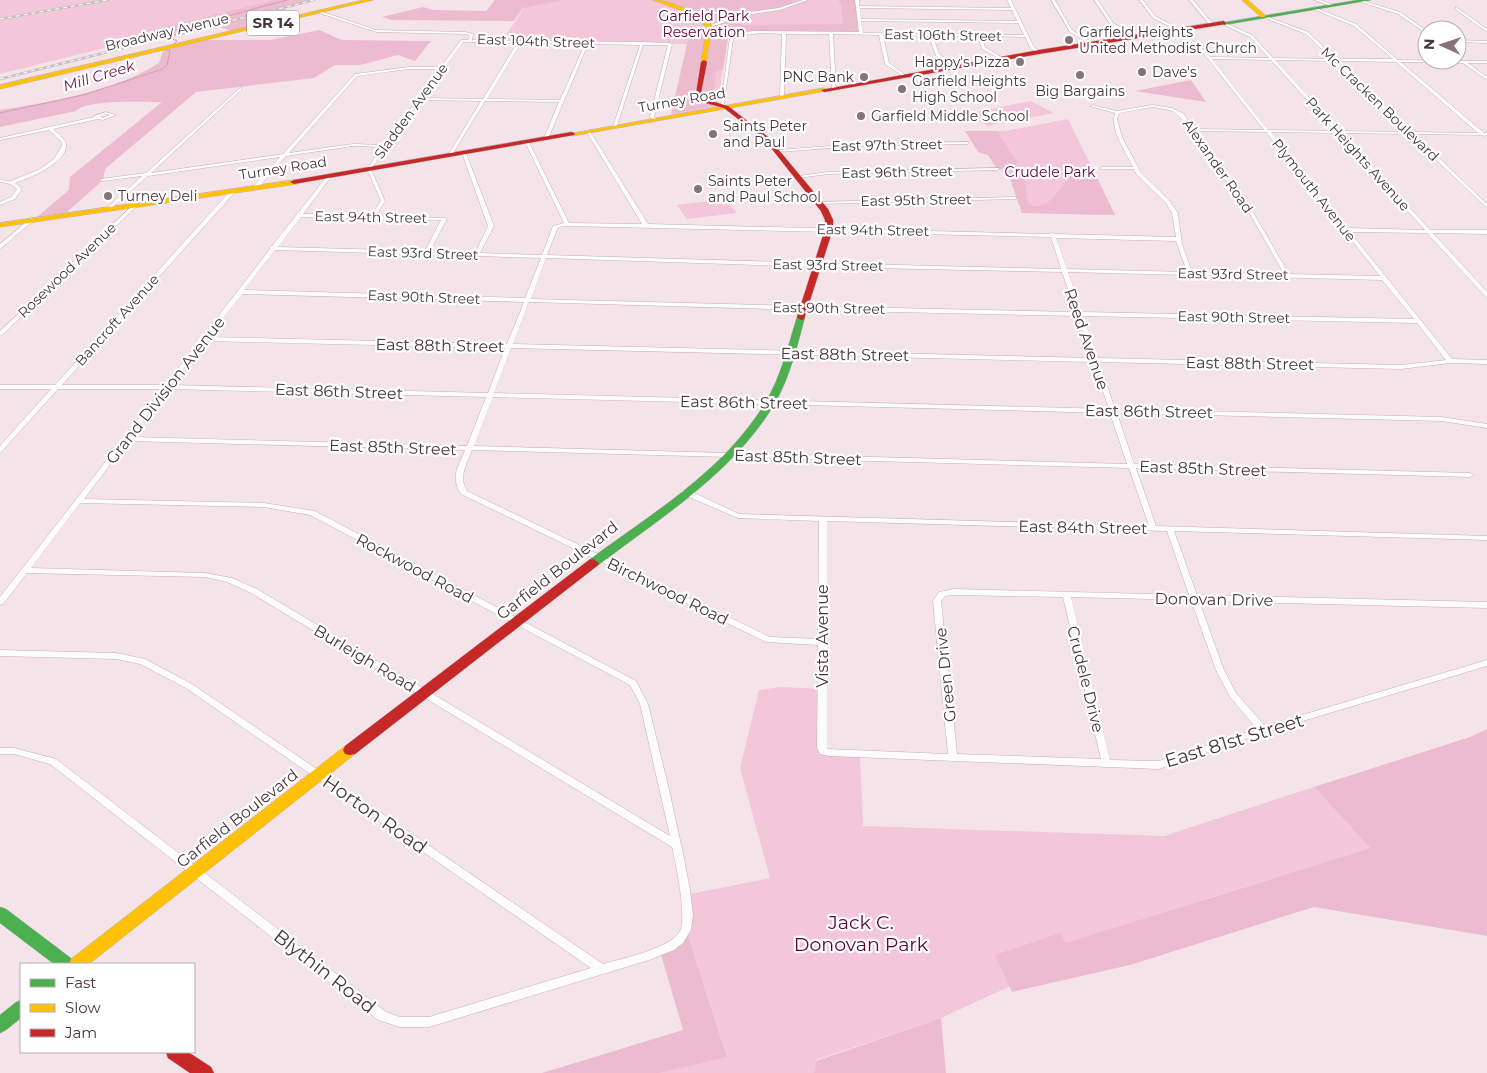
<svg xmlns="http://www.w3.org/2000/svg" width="1487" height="1073" font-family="Montserrat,sans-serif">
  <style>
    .green { fill: #f4c7d8 }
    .forest { fill: #edbbce }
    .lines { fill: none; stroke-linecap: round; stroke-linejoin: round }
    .stream { stroke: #d69db4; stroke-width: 1 }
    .street-casing { stroke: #c1b2b7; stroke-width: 1 }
    .fast-casing { stroke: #c1b2b7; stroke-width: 1 }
    .slow-casing { stroke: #c1b2b7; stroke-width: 1 }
    .jam-casing { stroke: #c1b2b7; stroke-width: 1 }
    .street { fill: #fefbfc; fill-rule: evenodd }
    .fast { fill: #4caf50; fill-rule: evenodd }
    .slow { fill: #ffc107; fill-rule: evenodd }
    .jam { fill: #c62828; fill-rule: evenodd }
    .rail-casing { stroke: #c5c0c2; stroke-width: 2.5 }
    .rail { stroke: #fff; stroke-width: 1; stroke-dasharray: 4; stroke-linecap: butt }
    .poi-dot { fill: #84737a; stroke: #fff; stroke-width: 2 }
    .labels { text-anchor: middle; stroke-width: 4.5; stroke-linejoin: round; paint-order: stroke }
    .far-park-label { font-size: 14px; fill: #5f0437; stroke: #fff }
    .far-street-label { font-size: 14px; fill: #47373d; stroke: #fff }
    .far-poi-label { font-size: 14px; fill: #47373d; stroke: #fff; text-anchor: start }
    .shield { fill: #fff; stroke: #7e7377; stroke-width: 1 }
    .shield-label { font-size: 15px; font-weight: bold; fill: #47373d }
    .far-water-label { font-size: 15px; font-style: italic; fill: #6f1845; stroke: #fff }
    .street-label { font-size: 16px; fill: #47373d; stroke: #fff }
    .near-street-label { font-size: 19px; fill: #47373d; stroke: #fff }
    .near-park-label { font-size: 19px; fill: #5f0437; stroke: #fff }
  </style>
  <rect width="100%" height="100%" fill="#f5e3ea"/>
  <g class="green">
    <polygon points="0,0 297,0 0,74"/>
    <polygon points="529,0 851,0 855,32 729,30 717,108 671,116 687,44 502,41"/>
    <polygon points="1031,101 1054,113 988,126 966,114"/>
    <polygon points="1068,119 1115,215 1022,213 1008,171 983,131 1005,131"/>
    <polygon points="726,199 737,213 687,219 677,205"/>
    <polygon points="781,687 822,689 823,752 860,755 863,826 1164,836 1314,787 1370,848 1184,906 941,1018 816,1060 814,1073 651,1073 725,1050 686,929 685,895 770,878 740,768 759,690"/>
  </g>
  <g class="forest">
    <polygon points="275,0 314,0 281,8 303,16 234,32 214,25 153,39 154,30"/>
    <polygon points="495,0 564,0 523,8 514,21 392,20 382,17 423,7 434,10 486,11"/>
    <polygon points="656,0 793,0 791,2 800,3 735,18 743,25 843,24 841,4 838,0 857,0 861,33 753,32 728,38 723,70 716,70 713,95 719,96 718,105 671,114 688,41 698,37 702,29 710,28 687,11"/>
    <path d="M319 30 342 40 431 41 415 61 398 55 360 65H335L314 78 196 92 105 169 103 180 66 213 37 217 69 190 70 177 162 102C144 102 86 99 76 111L0 127V110C51 102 116 91 159 63L163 51 160 49 199 40H271Z"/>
    <polygon points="1191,80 1206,102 1135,91"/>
    <path d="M965 131H997L1018 163 1008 170C1033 172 1022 191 1029 204 1051 215 1061 180 1077 172 1081 170 1088 170 1093 169L1115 215 1022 213 1007 170 997 169 988 155 978 152Z"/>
    <polygon points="1487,729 1487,936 1314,907 1130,965 1012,992 995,955 1060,933 1066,943 1370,848 1314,787 1470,737"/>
    <polygon points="686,929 727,1057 659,1073 542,1073 683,1030 660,951"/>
    <polygon points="941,1018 946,1073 814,1073 816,1061"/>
  </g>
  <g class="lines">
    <g class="stream">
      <polyline points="161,34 287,0"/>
      <polyline points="0,113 83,95 163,69 167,65 170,51 167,50 177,41 171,38"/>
    </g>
    <g class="street-casing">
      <g id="street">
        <polygon points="803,0 808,0 780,10 745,15 711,27 708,26 743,13 779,8"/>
        <path d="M855 0H859V6L1011 8 1007 0H1011L1034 47 1041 52 1038 53 1031 49 1025 37 981 36 985 47 1001 57 1000 59 982 49 978 36H933L939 54 956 65V67H955L936 56 929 36 883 35 889 63 904 74V76H903L885 64 879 35 833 34 836 88 834 89 832 88 829 34H786L784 97 782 98 780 97 782 34C765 33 749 32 733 39L724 103 728 107 725 108 721 104 730 37 740 33 753 31 859 32ZM860 8 1012 10 1017 21 861 19ZM861 21 1018 23 1024 35 863 33Z"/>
        <polygon points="1051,0 1055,0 1072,30 1091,42 1091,44 1089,44 1070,32"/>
        <polygon points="1094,0 1098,0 1113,23 1135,35 1135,37 1133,37 1111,25"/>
        <polygon points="1139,0 1143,0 1155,16 1178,28 1178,30 1176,30 1153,18"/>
        <polygon points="1189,0 1193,0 1212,23 1212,25 1210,25"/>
        <polygon points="1314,0 1320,0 1334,5 1331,6"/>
        <polygon points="1361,0 1400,12 1427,31 1427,34 1398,14 1361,2"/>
        <path d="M1314 7 1356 24 1398 60 1487 61V63H1468L1487 77V80L1463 63 1401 62 1484 133H1487V135L1484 136 1482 135 1414 134 1487 204V208L1409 134 1342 133 1430 230H1487V234L1433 233 1487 292V297L1485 296 1427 233 1350 232 1452 359 1487 360V364L1450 363 1401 369 1099 362 1115 409 1442 417 1487 424V428L1442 421 1117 413 1134 464 1470 473 1474 475 1470 477 1136 468 1156 526 1487 536V540L1174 531 1197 595 1487 602V608L1199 601 1224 670 1236 693 1265 726 1487 660V666L1266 732 1159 769 829 756 820 754 817 748 818 645 766 642 461 494C450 476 458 468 465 450L128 441 84 499 264 503 315 511 636 681 648 704 668 785 684 858 690 890 693 915 691 930 683 943 674 950 649 960 429 1027H400L378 1020 50 764 14 754H0V748H14L56 759 386 1012 400 1017H429L591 968 186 688 140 664 116 659 0 656V650L116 653 145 659 192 684 603 964C621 959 672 948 680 931 687 916 676 864 672 847L251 593 227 582 205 577 27 573 3 604 0 605V597L162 389H58L2 451 0 452V446L51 389H0V385H55L231 190H235V192L62 385H165L270 249V247L272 246 327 176 331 177 303 214 371 215 381 201 367 169 382 147 353 146 286 156 258 188H254V186L280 157 148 176 109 210 107 209V208L142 176 103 181 101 180V179L146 173 240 88H241V90L151 173 283 154 355 74 409 67H441L461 40H468L470 36 466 34 376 32 319 13 320 11 376 30 466 32 473 34 472 40 642 42 670 43 672 44 654 117 656 119 654 120 650 117 668 45H643L617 126 615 127 613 126 640 45 588 44 548 139 544 138 559 102 485 101 452 155 448 156V155L481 101 421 100 371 169 385 201 376 216 446 218 447 219 430 251 475 253 488 226 462 153 464 152 466 153 494 226 480 253 542 255 553 226 564 223 525 142 527 141 529 142 569 223 642 224 586 131 588 130 590 131 648 224 1050 234 1052 232 1055 234 1176 237 1172 213 1165 202 1137 175 1134 169H1102L1100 168 1102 167H1133C1125 151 1110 130 1115 113L1090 106 1092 105 1117 111 1152 105 1172 108 1184 114 1193 129 1264 130 1201 50 1189 41 1167 31 1168 29C1185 35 1199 43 1210 57L1269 58 1250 37 1220 23 1221 21 1252 35 1273 58 1331 59 1306 34 1262 17 1263 15 1308 32 1336 59H1393L1354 26 1313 9ZM463 42 517 43 483 99 423 98ZM521 43 585 44 560 100 487 99ZM1212 59 1271 60 1335 131 1268 130ZM1275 60 1334 61 1406 132 1340 131ZM1338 61 1396 62 1478 133 1412 132ZM409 69H440L384 145 353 144 289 153 357 76ZM1152 107C1173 110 1177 110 1188 129V130L1190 131 1201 150 1242 200 1284 274 1192 272 1182 244 1178 213 1169 200 1141 173 1122 137 1117 119 1119 113ZM1194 131 1266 132 1380 276 1289 274 1246 200 1205 148ZM1271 132 1337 133 1425 230 1347 228ZM301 217 441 220 425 251 278 247ZM567 226 1051 237 1061 269 818 263 547 255 558 227ZM1056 238 1176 241 1187 272 1067 269ZM275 250 541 258 525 298 244 290ZM546 258 818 267 1062 272 1076 312 804 306 531 299ZM1068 272 1382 280 1414 319 1082 312ZM242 294 524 302 507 344 208 337ZM529 302 804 310 1077 316 1092 358 513 344ZM1083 316 1417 323 1446 360 1401 365 1098 358ZM205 341 505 348 488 393 171 385ZM511 348 1093 362 1109 409 494 393ZM168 389 486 397 467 446 131 437ZM493 397 1110 413 1127 464 474 446ZM472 450 1129 468 1149 526 739 514 688 490H682L681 492 682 494 738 518 819 521 818 639 770 637 467 491C458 477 467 464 472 450ZM80 503 264 507 310 515 630 685 640 704 670 836 257 589 232 578 205 573 31 568ZM827 521 1167 531 1189 595 954 589 939 592 933 601 948 754 827 749ZM954 595 1063 597 1101 759 957 754 941 601 945 596ZM1071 597 1191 600 1216 670 1230 697 1257 729 1159 761 1110 760Z"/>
        <polygon points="1456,7 1487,29 1487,32 1455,9"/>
        <polygon points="687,10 737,13 739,14 737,15 686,12"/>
        <polygon points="1457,40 1487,41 1487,43 1457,42"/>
        <path d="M106 112 116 115 103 120 98 119 53 129C57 133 65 138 66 144 68 163 29 178 15 183L22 189 15 199 0 205V202L11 197 17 189 10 184 0 182V180L11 181 40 169 54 159 62 146 61 141 49 130 0 140V138L94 117V116ZM106 114 110 115 103 118 100 117Z"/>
        <polygon points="969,142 969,143 967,144 856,146 778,152 776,151 778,150 856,144"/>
        <polygon points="999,168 999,169 997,170 828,174 798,178 796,177 798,176 828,172"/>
        <polygon points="1014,197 1016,197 1016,199 818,204 816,203 818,202"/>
        <polygon points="133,205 137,206 2,335 0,336 0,331"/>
        <polygon points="31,218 34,220 33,221 0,249 0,244"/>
      </g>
    </g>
    <g class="fast-casing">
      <g id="fast">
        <polygon points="1358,0 1371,0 1224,25 1221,23"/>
        <path d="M801 314 805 317C797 346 790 377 775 403 734 473 660 518 597 566H589L587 563 589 560C651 514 724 471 765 403 781 377 788 346 797 317Z"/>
        <polygon points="0,907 6,909 72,959 74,964 54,964 0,923"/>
        <polygon points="21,1000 21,1018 6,1030 0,1033 0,1015 15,1003"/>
      </g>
    </g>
    <g class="slow-casing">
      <g id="slow">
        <polygon points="363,0 373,0 0,89 0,85"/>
        <path d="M653 0C675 0 695 14 712 25L706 63 701 62 707 27 685 12Z"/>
        <polygon points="1242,0 1248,0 1265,15 1265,17 1261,17"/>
        <polygon points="824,88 826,89 826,91 572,136 569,134"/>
        <polygon points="294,180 298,182 297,184 0,227 0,223"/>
        <polygon points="350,745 355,746 357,750 355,754 89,964 69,964 71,959 345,746"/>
      </g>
    </g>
    <g class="jam-casing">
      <g id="jam">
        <polygon points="1224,21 1226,24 1039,54 824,92 821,90 1039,50"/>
        <polygon points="704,60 707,62 700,98 728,106 768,137 828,209 833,220 833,229 804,319 801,320 797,317 825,229 825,220 821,211 764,139 724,108 695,100 701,62"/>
        <polygon points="572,132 575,134 574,135 294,184 290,182 294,180"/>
        <polygon points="593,559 599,563 597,566 355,754 350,755 345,754 343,750 345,746 589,560"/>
        <polygon points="166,1052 188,1052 211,1067 214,1073 190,1073 168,1058"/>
      </g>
    </g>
    <use href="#street" class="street"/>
    <use href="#fast" class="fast"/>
    <use href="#slow" class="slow"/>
    <use href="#jam" class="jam"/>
    <g class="rail-casing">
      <g id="rail">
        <polyline points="0,19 108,0"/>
        <polyline points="0,79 314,0"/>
      </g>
    </g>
    <use href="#rail" class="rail"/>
  </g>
  <g class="poi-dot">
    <circle cx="1069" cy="40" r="5"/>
    <circle cx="1020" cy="62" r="5"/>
    <circle cx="1142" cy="72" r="5"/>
    <circle cx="1080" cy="75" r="5"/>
    <circle cx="864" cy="77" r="5"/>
    <circle cx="902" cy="89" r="5"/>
    <circle cx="861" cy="116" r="5"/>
    <circle cx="713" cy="134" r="5"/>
    <circle cx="698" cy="189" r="5"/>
    <circle cx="108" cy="196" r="5"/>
  </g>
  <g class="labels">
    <g class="far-park-label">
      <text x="704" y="21">Garfield Park<tspan x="704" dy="16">Reservation</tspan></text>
      <text x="1050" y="177">Crudele Park</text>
    </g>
    <g class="far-street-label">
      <text transform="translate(167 32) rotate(-13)" y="5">Broadway Avenue</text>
      <text transform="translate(943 35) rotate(1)" y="5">East 106th Street</text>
      <text transform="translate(536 41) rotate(2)" y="5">East 104th Street</text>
      <text transform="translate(682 100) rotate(-10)" y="5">Turney Road</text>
      <text transform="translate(1380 104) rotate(44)" y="5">Mc Cracken Boulevard</text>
      <text transform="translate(411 111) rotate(-54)" y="5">Sladden Avenue</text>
      <text transform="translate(887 145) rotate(-1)" y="5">East 97th Street</text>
      <text transform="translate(1358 154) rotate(48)" y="5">Park Heights Avenue</text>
      <text transform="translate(1218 166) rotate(55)" y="5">Alexander Road</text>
      <text transform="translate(283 168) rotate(-9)" y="5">Turney Road</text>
      <text transform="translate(897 172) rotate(-1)" y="5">East 96th Street</text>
      <text transform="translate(1314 190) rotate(52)" y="5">Plymouth Avenue</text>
      <text transform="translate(916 200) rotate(-1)" y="5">East 95th Street</text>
      <text transform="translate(371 217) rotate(1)" y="5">East 94th Street</text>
      <text transform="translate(873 230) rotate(1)" y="5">East 94th Street</text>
      <text transform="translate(423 253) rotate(2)" y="5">East 93rd Street</text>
      <text transform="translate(828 265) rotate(1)" y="5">East 93rd Street</text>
      <text transform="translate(67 270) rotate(-44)" y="5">Rosewood Avenue</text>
      <text transform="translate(1233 274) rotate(1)" y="5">East 93rd Street</text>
      <text transform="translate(424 297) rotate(2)" y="5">East 90th Street</text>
      <text transform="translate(829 308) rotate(1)" y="5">East 90th Street</text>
      <text transform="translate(1234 317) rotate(1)" y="5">East 90th Street</text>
      <text transform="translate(117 320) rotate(-48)" y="5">Bancroft Avenue</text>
    </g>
    <g class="far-poi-label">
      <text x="1079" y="37">Garfield Heights<tspan x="1079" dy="16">United Methodist Church</tspan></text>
      <text x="1010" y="67" text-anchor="end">Happy's Pizza</text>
      <text x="1152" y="77">Dave's</text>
      <text x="854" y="82" text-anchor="end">PNC Bank</text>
      <text x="912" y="86">Garfield Heights<tspan x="912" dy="16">High School</tspan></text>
      <text x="1080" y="96" text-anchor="middle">Big Bargains</text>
      <text x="871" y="121">Garfield Middle School</text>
      <text x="723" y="131">Saints Peter<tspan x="723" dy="16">and Paul</tspan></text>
      <text x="708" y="186">Saints Peter<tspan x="708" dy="16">and Paul School</tspan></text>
      <text x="118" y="201">Turney Deli</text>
    </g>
    <rect class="shield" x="247" y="10.5" width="52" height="25" rx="4"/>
    <g class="shield-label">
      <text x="273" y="28">SR 14</text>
    </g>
    <g class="far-water-label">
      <text transform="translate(99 76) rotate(-17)" y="5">Mill Creek</text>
    </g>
    <g class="street-label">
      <text transform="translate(1087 339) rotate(71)" y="6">Reed Avenue</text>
      <text transform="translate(440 345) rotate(1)" y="6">East 88th Street</text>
      <text transform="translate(845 354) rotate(1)" y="6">East 88th Street</text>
      <text transform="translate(1250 363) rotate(1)" y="6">East 88th Street</text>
      <text transform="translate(165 390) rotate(-52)" y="6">Grand Division Avenue</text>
      <text transform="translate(339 391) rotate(2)" y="6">East 86th Street</text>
      <text transform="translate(744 402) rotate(1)" y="6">East 86th Street</text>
      <text transform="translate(1149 411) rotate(1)" y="6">East 86th Street</text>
      <text transform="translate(393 447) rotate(2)" y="6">East 85th Street</text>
      <text transform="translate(798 457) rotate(2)" y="6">East 85th Street</text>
      <text transform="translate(1203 468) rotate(2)" y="6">East 85th Street</text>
      <text transform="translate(1083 527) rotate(1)" y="6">East 84th Street</text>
      <text transform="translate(415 568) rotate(28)" y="6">Rockwood Road</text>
      <text transform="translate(557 570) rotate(-38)" y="6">Garfield Boulevard</text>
      <text transform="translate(668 591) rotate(26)" y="6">Birchwood Road</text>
      <text transform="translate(1214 599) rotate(1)" y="6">Donovan Drive</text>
      <text transform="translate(822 636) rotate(-90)" y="6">Vista Avenue</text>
      <text transform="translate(365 658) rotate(31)" y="6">Burleigh Road</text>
      <text transform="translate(945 675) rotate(-96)" y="6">Green Drive</text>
      <text transform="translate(1086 679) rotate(76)" y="6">Crudele Drive</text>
      <text transform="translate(237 818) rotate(-38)" y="6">Garfield Boulevard</text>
    </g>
    <g class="near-street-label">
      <text transform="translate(1234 740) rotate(-17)" y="7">East 81st Street</text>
      <text transform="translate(375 814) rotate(35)" y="7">Horton Road</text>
      <text transform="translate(325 971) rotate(38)" y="7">Blythin Road</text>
    </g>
    <g class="near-park-label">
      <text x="861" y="929">Jack C.<tspan x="861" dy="22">Donovan Park</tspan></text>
    </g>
  </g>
  <rect x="20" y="963" width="175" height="90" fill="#ffffff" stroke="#b5afb1"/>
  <rect x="30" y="979" width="25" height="8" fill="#4caf50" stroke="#b5afb1"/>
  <text x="65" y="988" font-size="15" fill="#47373d">Fast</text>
  <rect x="30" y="1004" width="25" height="8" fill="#ffc107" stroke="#b5afb1"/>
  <text x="65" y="1013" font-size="15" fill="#47373d">Slow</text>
  <rect x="30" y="1029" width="25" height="8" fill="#c62828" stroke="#b5afb1"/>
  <text x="65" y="1038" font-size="15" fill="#47373d">Jam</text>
  <g transform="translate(1442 45) rotate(273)"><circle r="24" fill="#ffffff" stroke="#b5afb1"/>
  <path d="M0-4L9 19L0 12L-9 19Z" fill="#84737a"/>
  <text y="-8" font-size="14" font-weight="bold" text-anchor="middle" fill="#47373d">N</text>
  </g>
</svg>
